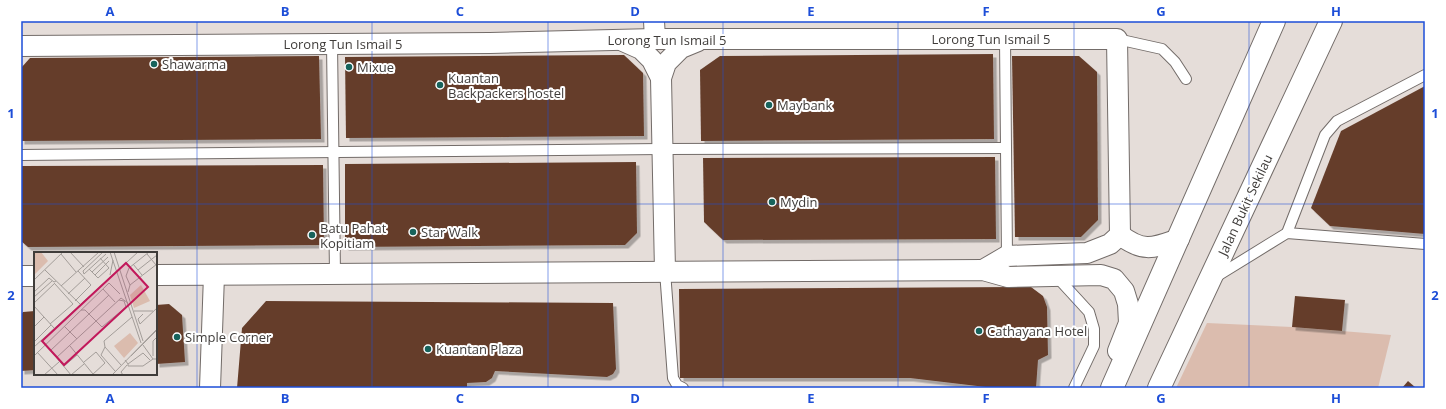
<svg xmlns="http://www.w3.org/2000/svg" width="1446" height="409" font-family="'Open Sans',sans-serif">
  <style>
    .green { fill: #dbbcae }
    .building { fill: #653e2c; filter: url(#shadow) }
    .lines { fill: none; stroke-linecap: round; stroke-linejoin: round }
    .service-casing { stroke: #736c69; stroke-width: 12 }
    .minor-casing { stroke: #736c69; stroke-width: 22 }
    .tertiary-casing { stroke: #736c69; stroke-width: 24 }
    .service { stroke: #fff; stroke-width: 10 }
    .minor { stroke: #fff; stroke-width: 20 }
    .tertiary { stroke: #fff; stroke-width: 22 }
    .grid { fill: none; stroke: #1d4ed8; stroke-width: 1; stroke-opacity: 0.55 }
    .poi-dot { fill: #17635c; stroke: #fff; stroke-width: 1.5 }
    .labels { text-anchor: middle; stroke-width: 4; stroke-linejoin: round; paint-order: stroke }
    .street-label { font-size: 13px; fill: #3f3c3a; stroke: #fff }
    .poi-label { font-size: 13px; fill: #3f3c3a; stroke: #fff; text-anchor: start }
    .inset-road { fill: none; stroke: #a39d99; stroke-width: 1 }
    .view { fill: #c2185b; fill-opacity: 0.15; stroke: #c2185b; stroke-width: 2 }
    .inset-edge { fill: none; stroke: #3f3c3a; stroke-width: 2 }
    .neatline { fill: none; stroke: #1d4ed8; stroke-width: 1.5 }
    .grid-label { font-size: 13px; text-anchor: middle; font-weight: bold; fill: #1d4ed8 }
  </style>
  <defs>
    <filter id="shadow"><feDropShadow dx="3.5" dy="3.5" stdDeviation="0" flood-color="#0004"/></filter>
  </defs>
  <rect width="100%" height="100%" fill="#e5ddd9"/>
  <polygon class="green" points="1207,323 1292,327 1391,335 1378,388 1176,388"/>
  <g class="building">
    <polygon points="993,54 994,139 701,141 700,70 720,56"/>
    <polygon points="624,55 643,73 644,136 346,138 345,57"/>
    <polygon points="319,56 321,139 21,141 21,68 30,58"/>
    <polygon points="1012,56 1079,56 1097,72 1098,220 1081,237 1015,237"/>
    <polygon points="1425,86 1425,234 1330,226 1311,208 1341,131"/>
    <polygon points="995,157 996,239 723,240 704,222 703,158"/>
    <polygon points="636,162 637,233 625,245 345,247 345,164"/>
    <polygon points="323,165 324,245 28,247 21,241 21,166"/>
    <polygon points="1031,287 1043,296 1047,307 1048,355 1038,360 1036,388 994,388 910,378 680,378 679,289"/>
    <polygon points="1295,296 1345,300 1342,331 1292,327"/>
    <polygon points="266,301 613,303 616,369 613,374 607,377 495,371 492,378 486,382 467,383 467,388 237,388 242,328"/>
    <polygon points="169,304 182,315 185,362 156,364 156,305"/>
    <polygon points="35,311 35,370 21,371 21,315 23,312"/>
    <polygon points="1408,381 1416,388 1402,388"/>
  </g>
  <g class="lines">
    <g class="service-casing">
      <g id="service">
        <polyline points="1005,39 1007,256"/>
        <polyline points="1117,39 1162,49 1175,62 1186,79"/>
        <polyline points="332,44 335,274"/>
        <polyline points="21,155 662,149 1006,148"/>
        <polyline points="1287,233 1325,135 1337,121 1425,75"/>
        <polyline points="665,271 673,378 677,385 683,388"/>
        <polyline points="1056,276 1089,312 1094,329 1094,346 1074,388"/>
        <polyline points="1214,278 1287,233 1425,244"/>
      </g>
    </g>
    <g class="minor-casing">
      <g id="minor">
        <polyline points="654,21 655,39"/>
        <polyline points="623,41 641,49 652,60 661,78"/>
        <polyline points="21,46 490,43 655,39 1117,39 1120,235 1110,244 1087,253 1007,256 983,270"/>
        <path d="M1120 235C1144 253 1153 248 1179 239"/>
        <polyline points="665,271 661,78 666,63 681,48 698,41"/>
        <polyline points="156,275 983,270 1008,277 1101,275 1114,279 1124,291 1128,304 1129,323 1118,351"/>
        <polyline points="21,276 35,276"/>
        <polyline points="210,388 214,275"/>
      </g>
    </g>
    <g class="tertiary-casing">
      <g id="tertiary">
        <polyline points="1112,388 1274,21"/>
        <polyline points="1159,388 1331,21"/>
      </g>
    </g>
    <use href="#service" class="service"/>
    <use href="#minor" class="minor"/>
    <use href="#tertiary" class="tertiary"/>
  </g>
  <path class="grid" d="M197 21V388M372 21V388M548 21V388M723 21V388M898 21V388M1074 21V388M1249 21V388M21 204H1425"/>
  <g class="poi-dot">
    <circle cx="154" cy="64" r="4"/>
    <circle cx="349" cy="67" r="4"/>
    <circle cx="440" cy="85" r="4"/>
    <circle cx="769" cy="105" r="4"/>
    <circle cx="772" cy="202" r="4"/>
    <circle cx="413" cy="232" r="4"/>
    <circle cx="312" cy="235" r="4"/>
    <circle cx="979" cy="331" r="4"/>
    <circle cx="177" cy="337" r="4"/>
    <circle cx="428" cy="349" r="4"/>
  </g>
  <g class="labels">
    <g class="street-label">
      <text x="991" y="44">Lorong Tun Ismail 5</text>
      <text x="667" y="45">Lorong Tun Ismail 5</text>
      <text x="343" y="49">Lorong Tun Ismail 5</text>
      <text transform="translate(1245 205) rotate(-65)" y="5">Jalan Bukit Sekilau</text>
    </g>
    <g class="poi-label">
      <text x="162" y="69">Shawarma</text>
      <text x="357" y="72">Mixue</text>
      <text x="448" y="83">Kuantan<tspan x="448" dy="15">Backpackers hostel</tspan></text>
      <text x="777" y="110">Maybank</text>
      <text x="780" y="207">Mydin</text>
      <text x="320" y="233">Batu Pahat<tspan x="320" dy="15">Kopitiam</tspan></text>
      <text x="421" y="237">Star Walk</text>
      <text x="987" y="336">Cathayana Hotel</text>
      <text x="185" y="342">Simple Corner</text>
      <text x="436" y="354">Kuantan Plaza</text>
    </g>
  </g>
  <g transform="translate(34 252)">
    <rect width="123" height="123" fill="#e5ddd9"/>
    <path d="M0 0H7L14 9 0 23ZM107 33 116 49 100 56 96 43ZM96 81 104 91 90 106 80 94Z" fill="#dbbcae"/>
    <path class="inset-road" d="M36 0 50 15M69 0 49 19 50 22 72 2M76 0 107 91M80 0 109 89M27 2 42 20M113 2 122 13M99 12 108 23M55 17 64 26 75 16 66 6M11 18 46 52M104 18 123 3M58 20 74 5M61 23 75 9M76 23 79 8M0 28 29 0M96 33 92 24 95 16 115 0M27 34 65 0M69 37 81 50M0 40 15 26 20 30 22 29M94 40 96 33 123 12M34 42 51 26M0 45 18 29M41 49 57 33 44 19M0 51 21 31M0 54 20 76M47 58H51L68 75 92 55 90 49 85 48M100 59H119M109 62 104 67 106 72 123 56M16 72 39 52 21 32M30 74 43 87M0 75 10 65M8 88 37 123M0 90 17 73M109 93 119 107H123M36 94 59 122M0 95 104 0M71 95 67 103 81 119M16 99 75 43M3 100 24 123M1 103 75 31 86 42M97 104 123 78M119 104V89L123 85M22 106 87 46 94 51M91 108 94 112 109 101 116 108M50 110 62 100 71 111 58 123M94 112V114H109L119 107M87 113 71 95 70 89 98 65M30 114 43 103M10 123 25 110M37 123 50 112M78 123 123 77M89 123 87 120 93 113"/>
    <path class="view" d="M92 11 114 35 30 113 8 89Z"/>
    <rect width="123" height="123" class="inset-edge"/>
  </g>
  <rect width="1446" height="409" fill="none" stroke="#ffffff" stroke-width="44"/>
  <rect x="22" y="22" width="1402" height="365" class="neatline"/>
  <g class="grid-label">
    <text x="110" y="16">A</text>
    <text x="285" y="16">B</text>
    <text x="460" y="16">C</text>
    <text x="635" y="16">D</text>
    <text x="811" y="16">E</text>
    <text x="986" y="16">F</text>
    <text x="1161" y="16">G</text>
    <text x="1336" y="16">H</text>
    <text x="11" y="118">1</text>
    <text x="1435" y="118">1</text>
    <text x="11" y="300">2</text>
    <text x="1435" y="300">2</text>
    <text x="110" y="403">A</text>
    <text x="285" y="403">B</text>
    <text x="460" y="403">C</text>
    <text x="635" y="403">D</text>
    <text x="811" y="403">E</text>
    <text x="986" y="403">F</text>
    <text x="1161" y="403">G</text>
    <text x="1336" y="403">H</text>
  </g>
</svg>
